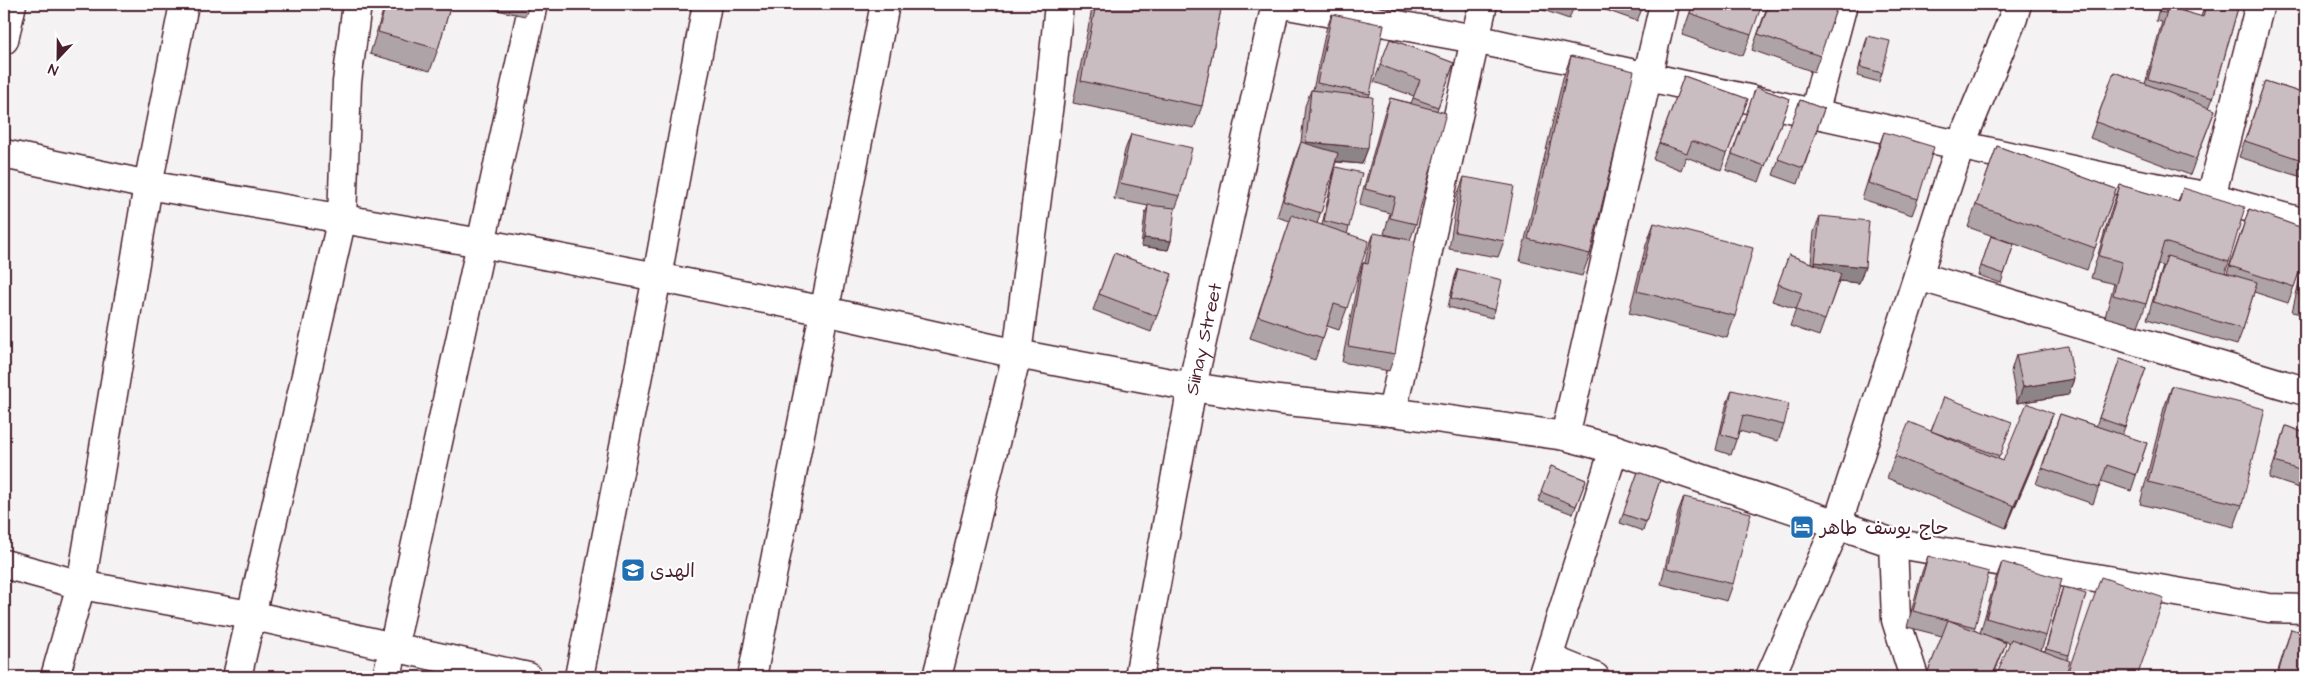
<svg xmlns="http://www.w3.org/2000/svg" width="2309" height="681" font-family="'Architects Daughter','Playpen Sans Arabic',sans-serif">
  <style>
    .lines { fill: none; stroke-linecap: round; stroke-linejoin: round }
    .street-casing { stroke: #4a1f2b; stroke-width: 31 }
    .secondary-casing { stroke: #4a1f2b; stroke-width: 31 }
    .street { stroke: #fff; stroke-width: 28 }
    .secondary { stroke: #fff; stroke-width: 28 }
    .wall { fill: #aea3a6; stroke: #4a1f2b }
    .shaded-wall { fill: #8d8487; stroke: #4a1f2b }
    .building { fill: #cabdc1; stroke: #4a1f2b }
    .labels { text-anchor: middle; stroke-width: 4.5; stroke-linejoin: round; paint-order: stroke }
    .street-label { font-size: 19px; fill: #4a1f2b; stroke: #fff }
    .poi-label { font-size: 19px; fill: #4a1f2b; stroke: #fff; text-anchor: start }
  </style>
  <rect width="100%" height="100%" fill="#f4f2f2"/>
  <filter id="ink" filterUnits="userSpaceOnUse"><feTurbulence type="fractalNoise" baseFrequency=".02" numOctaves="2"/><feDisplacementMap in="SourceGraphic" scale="10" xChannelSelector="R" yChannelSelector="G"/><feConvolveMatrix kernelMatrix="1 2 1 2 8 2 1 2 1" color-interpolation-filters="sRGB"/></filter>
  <g filter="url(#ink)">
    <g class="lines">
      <g class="street-casing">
        <g id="street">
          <polyline points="1282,4 1475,39 2127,182 2211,197 2305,223"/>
          <polyline points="4,40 12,4"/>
          <polyline points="1814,114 1843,4"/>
          <polyline points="4,154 148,185 481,243 657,277 825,311 1017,354 1192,387 1278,400 1392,412 1565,436 1614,449 1893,543 2269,608 2305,609"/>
          <polyline points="2211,197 2260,4"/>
          <polyline points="1918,276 2305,391"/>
          <polyline points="1392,412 1483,4"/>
          <polyline points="1565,436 1664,4"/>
          <polyline points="1893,543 1896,620 1914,677"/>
          <polyline points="4,564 81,585 250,615 528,677"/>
          <polyline points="1548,658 1595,677"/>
          <polyline points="55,677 81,585 148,185 184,4"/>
          <polyline points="237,677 342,218 347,82 357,4"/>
          <polyline points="387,677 533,4"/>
          <polyline points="579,677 657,277 707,4"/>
          <polyline points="752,677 885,4"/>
          <polyline points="937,677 1017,354 1049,103 1059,4"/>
          <polyline points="1542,677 1614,449"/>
          <polyline points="1770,677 1837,525 1960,146 2013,18 2017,4"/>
        </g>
      </g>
      <g class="secondary-casing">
        <g id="secondary">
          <path id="s1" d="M1139 677 1192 387 1276 4"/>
        </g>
      </g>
      <use href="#street" class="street"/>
      <use href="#secondary" class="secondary"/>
    </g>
    <g class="wall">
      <polygon points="385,4 451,4 438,49 430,71 370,54"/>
      <polygon points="493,4 530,4 525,16 492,9"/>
      <polygon points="1093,4 1222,4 1202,106 1194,128 1073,103"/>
      <polygon points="1526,4 1575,4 1569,19"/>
      <polygon points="1589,4 1644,4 1637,21"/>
      <polygon points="1693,4 1751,35 1743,56 1682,35"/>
      <polygon points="1768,4 1838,4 1814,72 1752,50"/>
      <polygon points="2160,4 2187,4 2185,12 2201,17 2205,4 2239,4 2213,98 2209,108 2215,110 2190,175 2090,138 2114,72 2145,84 2162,22 2156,21"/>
      <polygon points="1332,14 1370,94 1369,96 1368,148 1362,164 1336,162 1317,224 1322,225 1333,176 1336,167 1349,227 1347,234 1347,308 1339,330 1327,326 1315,360 1250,338 1290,221 1277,217 1295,158 1301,142 1305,106 1311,90 1313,90 1326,30"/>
      <polygon points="1868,36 1882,73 1879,82 1857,76 1865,44"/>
      <polygon points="1390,39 1454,63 1437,110 1416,224 1410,240 1384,234 1390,213 1359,205 1384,114 1390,98 1411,103 1414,96 1374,82"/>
      <polygon points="1571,56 1590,254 1582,276 1520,261 1563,78"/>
      <polygon points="1684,76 1748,99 1721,170 1686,157 1681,170 1653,159"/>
      <polygon points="2265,81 2305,94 2305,167 2302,177 2239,157"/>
      <polygon points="1756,87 1790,99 1759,182 1726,170"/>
      <polygon points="1800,100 1824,109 1798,184 1773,175"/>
      <polygon points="1884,132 1918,199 1912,215 1862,199 1878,148"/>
      <polygon points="1131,134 1180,196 1174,212 1171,241 1168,250 1141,246 1145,214 1148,206 1114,199 1125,150"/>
      <polygon points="1997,146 2116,189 2087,270 1968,227"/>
      <polygon points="1464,177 1504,241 1498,257 1449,249 1458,193"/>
      <polygon points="2120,185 2178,202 2183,188 2229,262 2225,273 2227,273 2249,209 2305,229 2305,315 2292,312 2305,256 2288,303 2254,292 2243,329 2237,345 2147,319 2163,266 2158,265 2146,304 2138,326 2105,317 2114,284 2091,278 2112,207"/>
      <polygon points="1820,216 1865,267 1859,283 1839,281 1819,336 1790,326 1796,309 1772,301 1789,255 1811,263 1814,232"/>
      <polygon points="1654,223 1735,316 1727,338 1629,313 1646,245"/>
      <polygon points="1374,233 1395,354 1389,371 1342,362 1358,279 1363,263 1365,263 1368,249"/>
      <polygon points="1991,236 2014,244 2001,283 1978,275"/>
      <polygon points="1114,253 1172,274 1151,332 1093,310"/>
      <polygon points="1458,269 1495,310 1492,318 1448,307 1455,277"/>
      <polygon points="2016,355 2074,379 2068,395 2017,403 2011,371"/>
      <polygon points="2120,359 2146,368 2122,435 2147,443 2131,491 2101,481 2093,504 2036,484 2060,414 2096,426"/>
      <polygon points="2172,386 2242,505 2234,527 2140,504 2164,408"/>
      <polygon points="1732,390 1784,425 1778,441 1739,431 1731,455 1716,450 1726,406"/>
      <polygon points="2012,422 1998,459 2003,461 2045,436 2006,528 1887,478 1895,456 1931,431"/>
      <polygon points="2286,426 2305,433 2305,490 2269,478"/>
      <polygon points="1551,466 1586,480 1573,514 1538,501"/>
      <polygon points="1638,472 1660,480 1643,531 1620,523"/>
      <polygon points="1684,497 1733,584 1727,601 1661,584 1678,513"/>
      <polygon points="1928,556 1975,627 1974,630 1980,633 1996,578 2002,562 2046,636 2041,650 2045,651 2060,596 2063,587 2069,655 2067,660 1994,638 2006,643 1993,677 1926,677 1942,636 1907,627 1922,572"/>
      <polygon points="2291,629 2305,677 2276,677"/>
    </g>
    <g class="shaded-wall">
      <polygon points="1306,142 1368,148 1362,164 1300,158"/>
      <polygon points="1144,238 1171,241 1168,250 1141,246"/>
      <polygon points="1815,262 1865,267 1859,283 1809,278"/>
      <polygon points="2074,379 2068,395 2017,403 2023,387"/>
      <polygon points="2053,414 2045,436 2006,528 2014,506"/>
    </g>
    <g class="building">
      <polygon points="386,4 451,4 438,49 378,32"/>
      <polygon points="1096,4 1222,4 1202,106 1081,81"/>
      <polygon points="1693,4 1762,4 1751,35 1690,13"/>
      <polygon points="1769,4 1838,4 1820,56 1758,34"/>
      <polygon points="2161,4 2187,4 2185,12 2168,7 2165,13 2159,12"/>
      <polygon points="2206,4 2239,4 2213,98 2148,79 2168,7 2203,17"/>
      <polygon points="1332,14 1384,25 1370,94 1317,83"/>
      <polygon points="1868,36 1890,41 1882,73 1860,67"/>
      <polygon points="1390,39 1454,63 1438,107 1413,98 1420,80 1380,65"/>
      <polygon points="1571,56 1634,71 1590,254 1528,239"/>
      <polygon points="2114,72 2215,110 2196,159 2096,122"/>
      <polygon points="1684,76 1748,99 1727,154 1692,141 1687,153 1659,143"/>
      <polygon points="2265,81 2305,94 2305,161 2245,141"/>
      <polygon points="1756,87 1790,99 1765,166 1732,154"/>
      <polygon points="1311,90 1373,97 1368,148 1306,142"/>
      <polygon points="1390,98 1446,113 1416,224 1390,218 1395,197 1365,189"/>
      <polygon points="1800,100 1824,109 1803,168 1778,159"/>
      <polygon points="1884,132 1934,147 1918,199 1868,183"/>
      <polygon points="1131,134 1192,148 1180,196 1120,183"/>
      <polygon points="1301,142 1338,153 1321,213 1283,201"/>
      <polygon points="1997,146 2116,189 2095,248 1976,205"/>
      <polygon points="1336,167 1362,173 1349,227 1324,221"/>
      <polygon points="1464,177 1514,186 1504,241 1455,232"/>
      <polygon points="2120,185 2179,202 2183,188 2245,207 2229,262 2164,242 2146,304 2113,295 2122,262 2099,256"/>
      <polygon points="1148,205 1175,208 1171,241 1144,238"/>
      <polygon points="2249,209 2305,229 2305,255 2294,287 2230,266"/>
      <polygon points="1292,215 1369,241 1347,308 1334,304 1323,338 1258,316"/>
      <polygon points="1820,216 1869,221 1865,267 1815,262"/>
      <polygon points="1654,223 1753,248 1735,316 1637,291"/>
      <polygon points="1374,233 1415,241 1395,354 1348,346 1363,263 1368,264"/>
      <polygon points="1991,236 2014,244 2004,274 1981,266"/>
      <polygon points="1114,253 1172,274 1157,316 1099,294"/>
      <polygon points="1789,255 1841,274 1825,320 1796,310 1802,293 1778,284"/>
      <polygon points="2167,256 2257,282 2243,329 2153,302"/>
      <polygon points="2305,263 2305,297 2298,295"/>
      <polygon points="1458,269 1502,280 1495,310 1451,298"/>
      <polygon points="2068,346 2074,379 2023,387 2016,355"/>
      <polygon points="2120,359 2146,368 2125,427 2099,418"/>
      <polygon points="2172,386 2265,409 2242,505 2148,482"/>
      <polygon points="1732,390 1789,404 1784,425 1743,415 1737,439 1721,434"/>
      <polygon points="1944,397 2012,422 2000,456 1931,431"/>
      <polygon points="2027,403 2053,414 2014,506 1895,456 1909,422 2003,461"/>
      <polygon points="2060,414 2147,443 2136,475 2107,465 2099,488 2042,468"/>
      <polygon points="2286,426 2305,433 2305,472 2275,462"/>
      <polygon points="1551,466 1586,480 1576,506 1541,492"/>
      <polygon points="1638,472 1660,480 1646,522 1623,514"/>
      <polygon points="1684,497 1751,513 1733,584 1667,568"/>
      <polygon points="1928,556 1989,572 1975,627 1913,611"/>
      <polygon points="2002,562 2062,579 2046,636 1986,618"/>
      <polygon points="2101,577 2164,598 2137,677 2066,677"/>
      <polygon points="2063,587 2086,594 2069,655 2046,649"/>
      <polygon points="1948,620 2006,643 1992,677 1926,677"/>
      <polygon points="2291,629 2305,633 2305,677 2277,677"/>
      <polygon points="2011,639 2070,661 2065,677 1996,677"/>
    </g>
  </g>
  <defs>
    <g id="hotel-square" transform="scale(1.25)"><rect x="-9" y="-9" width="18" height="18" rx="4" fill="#1f6fb2" stroke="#fff"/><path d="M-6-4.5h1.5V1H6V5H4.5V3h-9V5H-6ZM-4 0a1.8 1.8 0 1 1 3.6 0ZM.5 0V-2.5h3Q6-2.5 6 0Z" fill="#fff"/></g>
    <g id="school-square" transform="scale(1.25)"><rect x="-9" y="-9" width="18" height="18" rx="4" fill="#1f6fb2" stroke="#fff"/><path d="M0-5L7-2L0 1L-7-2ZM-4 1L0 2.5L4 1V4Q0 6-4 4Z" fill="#fff"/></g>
  </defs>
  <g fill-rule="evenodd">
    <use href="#hotel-square" x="1802" y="527"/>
    <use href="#school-square" x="633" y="570"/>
  </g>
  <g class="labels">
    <g class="street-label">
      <text dy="7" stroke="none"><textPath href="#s1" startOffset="344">Siinay Street</textPath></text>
    </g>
    <g class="poi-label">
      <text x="1820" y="534">حاج يوسف طاهر</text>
      <text x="650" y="577">الهدى</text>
    </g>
  </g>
  <rect width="2309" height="681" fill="none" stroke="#fff" stroke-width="20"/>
  <rect x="10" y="10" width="2289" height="661" fill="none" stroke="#4a1f2b" stroke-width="2" filter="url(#ink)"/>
  <g transform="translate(58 58) rotate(202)" stroke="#ffffff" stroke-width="4" paint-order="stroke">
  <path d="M0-4L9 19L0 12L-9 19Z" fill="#4a1f2b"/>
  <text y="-8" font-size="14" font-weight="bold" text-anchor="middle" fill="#4a1f2b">N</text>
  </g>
</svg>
